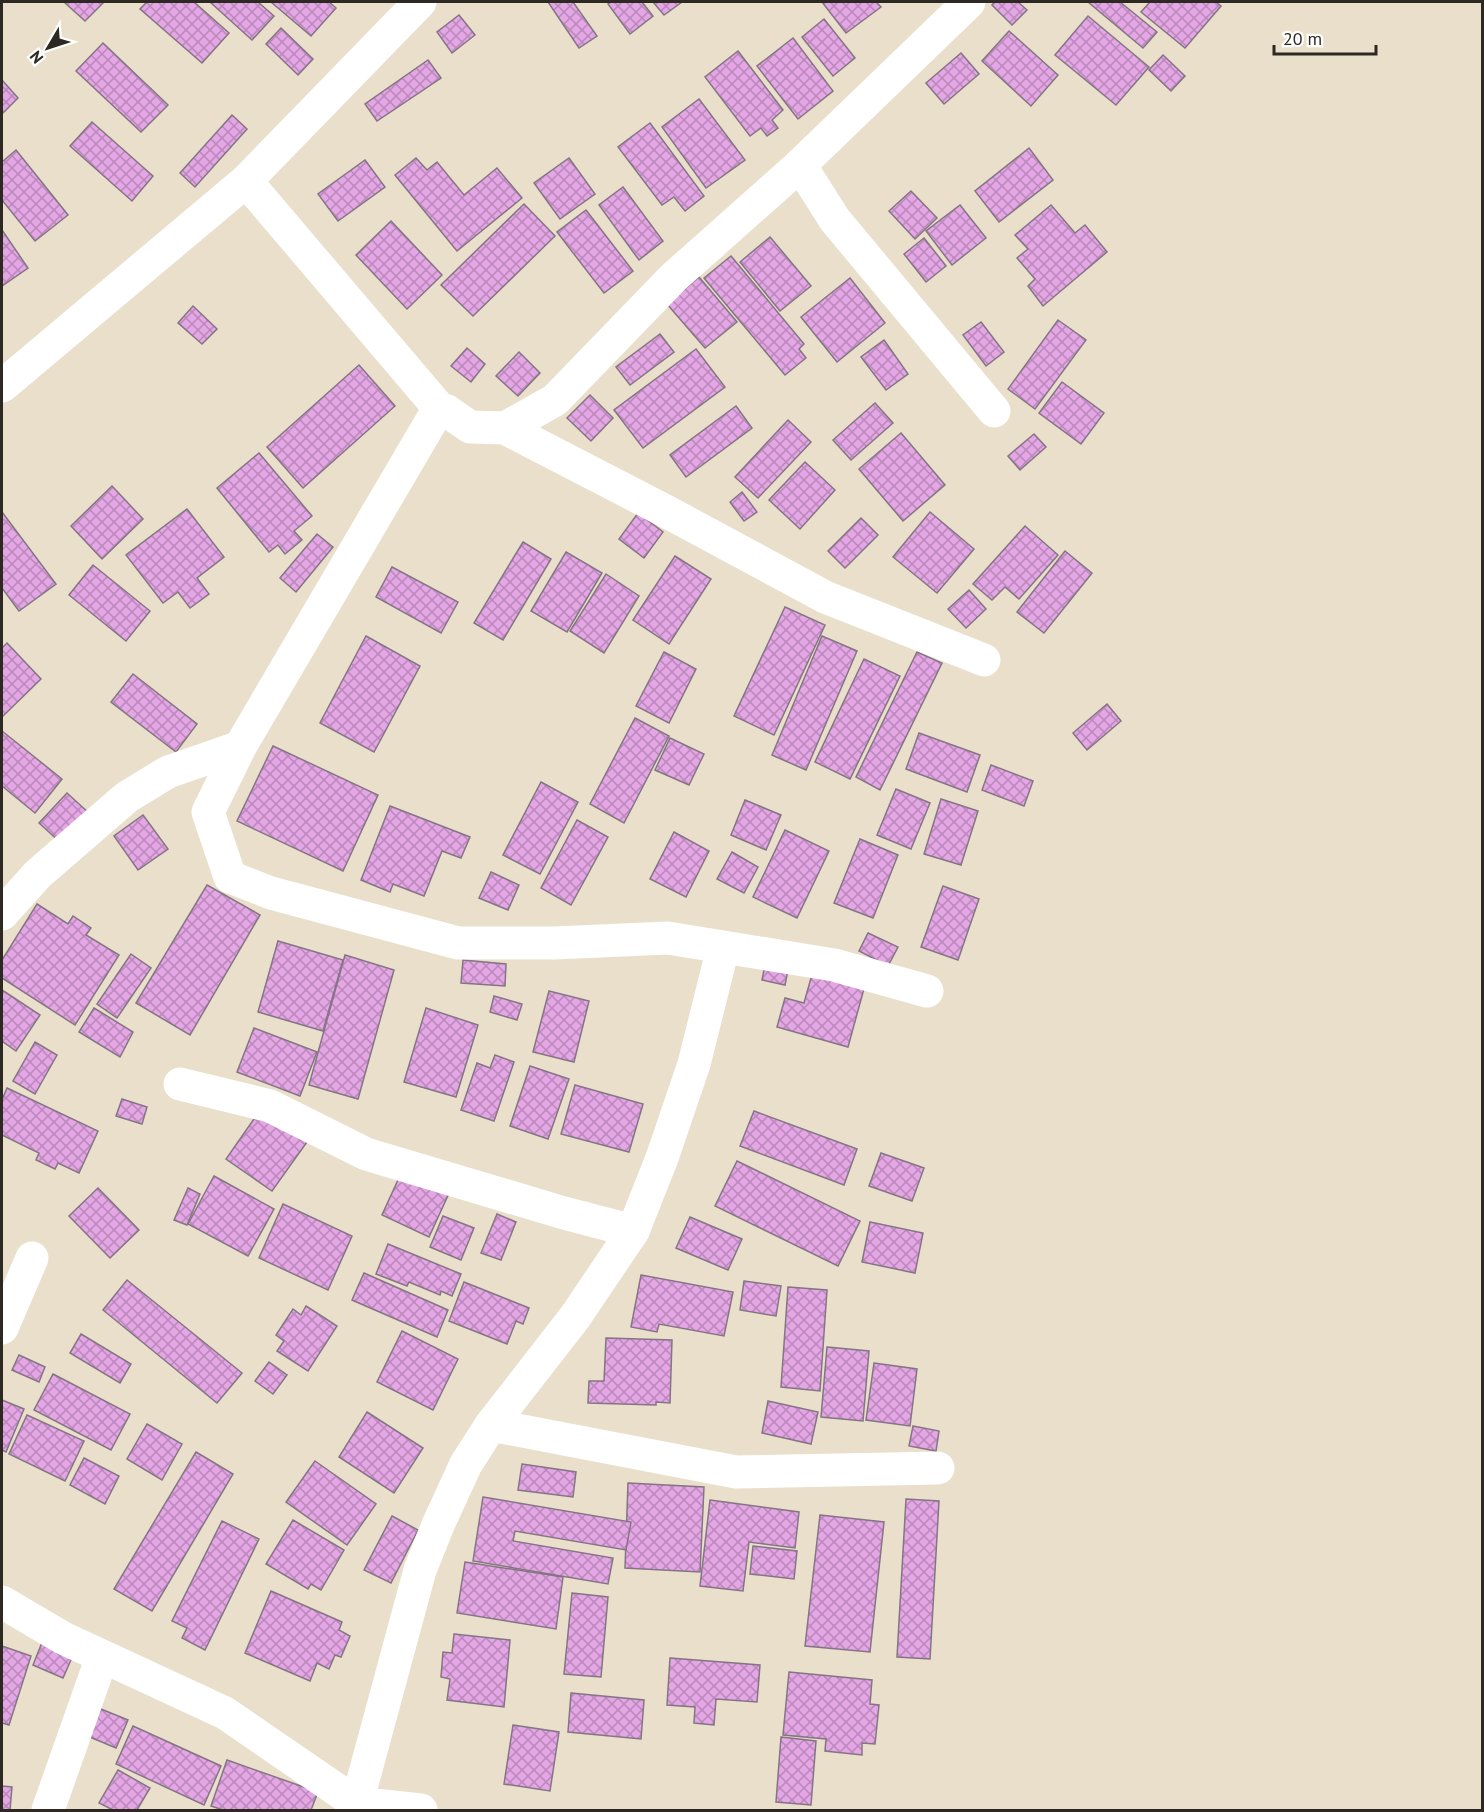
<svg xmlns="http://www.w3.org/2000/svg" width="1484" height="1812" font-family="'PT Sans',sans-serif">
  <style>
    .building { fill: url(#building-cross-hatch); stroke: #847584; stroke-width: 1.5 }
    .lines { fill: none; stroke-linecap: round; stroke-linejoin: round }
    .minor { stroke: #fff; stroke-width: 33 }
  </style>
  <defs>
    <pattern id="building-cross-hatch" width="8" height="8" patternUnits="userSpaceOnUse" patternTransform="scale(1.5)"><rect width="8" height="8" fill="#e4a6e5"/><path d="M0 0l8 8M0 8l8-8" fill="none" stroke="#b987b9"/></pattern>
  </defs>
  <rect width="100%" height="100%" fill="#e9dfcb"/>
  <g class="building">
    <polygon points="64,2 104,2 85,21"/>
    <polygon points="147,2 194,2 229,33 202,63 140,9"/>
    <polygon points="210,2 258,2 274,16 252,40"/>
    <polygon points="271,2 329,2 336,8 311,36"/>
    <polygon points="548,2 573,2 597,36 579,48"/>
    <polygon points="611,2 642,2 653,16 630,34 608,4"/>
    <polygon points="653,2 682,2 664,15"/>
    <polygon points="822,2 876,2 881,7 846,33"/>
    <polygon points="995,2 1018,2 1027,10 1012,25 992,5"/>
    <polygon points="1088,2 1120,2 1157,32 1143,48"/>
    <polygon points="1150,2 1216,2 1221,6 1185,48 1141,12"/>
    <polygon points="459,15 475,35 452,53 437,32"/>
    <polygon points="1088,16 1149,67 1116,105 1055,55"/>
    <polygon points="824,19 855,58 833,76 802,37"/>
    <polygon points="281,28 313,59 298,75 266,44"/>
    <polygon points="1009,31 1058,75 1031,106 982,61"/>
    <polygon points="793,38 833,91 798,119 757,66"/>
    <polygon points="103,43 168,105 141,132 76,71"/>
    <polygon points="738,51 783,110 772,120 778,128 767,136 761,128 750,136 705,77"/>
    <polygon points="961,53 979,74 944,104 926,83"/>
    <polygon points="1163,55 1185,76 1171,91 1149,70"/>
    <polygon points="428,60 441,78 377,121 365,104"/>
    <polygon points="2,80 18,98 2,114"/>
    <polygon points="699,99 745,160 706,188 662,127"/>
    <polygon points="232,115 247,129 195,187 180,173"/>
    <polygon points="92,122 153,176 132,201 70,146"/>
    <polygon points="650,123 704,196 685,211 674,197 662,205 618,147"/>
    <polygon points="1029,148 1053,180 999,222 975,191"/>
    <polygon points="16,150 68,215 35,241 2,200 2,162"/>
    <polygon points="416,158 427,170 437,162 464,195 497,168 522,198 457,251 395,175"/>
    <polygon points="569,158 595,194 560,219 534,183"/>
    <polygon points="365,160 385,187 338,221 318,194"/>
    <polygon points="623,187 663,241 639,260 599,205"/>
    <polygon points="911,191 937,218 915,239 889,211"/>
    <polygon points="524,204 555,236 473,316 441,285"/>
    <polygon points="960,205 986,238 952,265 926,231"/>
    <polygon points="1051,205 1075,233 1085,225 1107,252 1043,306 1028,286 1035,279 1017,258 1028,249 1015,235"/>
    <polygon points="586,210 633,271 604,293 557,232"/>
    <polygon points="391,221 442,275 407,309 356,255"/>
    <polygon points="2,230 28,268 2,286"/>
    <polygon points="770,237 811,286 780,311 740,262"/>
    <polygon points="924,238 946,266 926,282 904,254"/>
    <polygon points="731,256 804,344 799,349 806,358 785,375 704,278"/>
    <polygon points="699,277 737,322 705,348 667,304"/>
    <polygon points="850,278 885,323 837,362 801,317"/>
    <polygon points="193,306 217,329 202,344 178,323"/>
    <polygon points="1058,320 1086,340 1035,409 1008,389"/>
    <polygon points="981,322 1004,352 986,366 963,335"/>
    <polygon points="660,334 674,352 630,385 616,367"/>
    <polygon points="884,340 908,374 886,390 861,357"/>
    <polygon points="467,348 485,364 471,382 451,366"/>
    <polygon points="696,349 725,387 643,448 614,410"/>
    <polygon points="519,352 540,373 518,396 496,376"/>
    <polygon points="359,365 395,406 303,488 267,447"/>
    <polygon points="1062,382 1104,413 1081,444 1039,413"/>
    <polygon points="590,395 613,418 591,441 567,418"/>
    <polygon points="875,403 893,423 851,460 833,440"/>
    <polygon points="736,406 752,428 686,477 670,455"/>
    <polygon points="788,420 811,442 758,498 735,477"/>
    <polygon points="901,433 945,485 903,521 859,469"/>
    <polygon points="1034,434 1046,447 1020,470 1008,456"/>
    <polygon points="259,453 312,516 294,531 302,540 285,554 278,545 269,552 217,488"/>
    <polygon points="805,462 835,490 800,529 769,500"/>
    <polygon points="112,486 143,519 102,559 71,526"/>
    <polygon points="742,492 757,512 744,521 730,502"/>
    <polygon points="187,509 224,557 197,578 209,594 190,608 178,592 163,603 126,555"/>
    <polygon points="2,512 56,584 19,611 2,588"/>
    <polygon points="930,512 974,549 937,593 893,557"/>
    <polygon points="638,513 663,532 644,558 619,539"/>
    <polygon points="861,518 878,535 845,568 828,551"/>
    <polygon points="1025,526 1058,555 1019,599 1005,587 992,600 973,584"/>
    <polygon points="317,534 333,547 296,592 280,578"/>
    <polygon points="523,542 551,559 503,640 474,623"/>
    <polygon points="1065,551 1092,573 1044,633 1017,612"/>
    <polygon points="566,552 602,573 567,632 531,611"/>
    <polygon points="675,556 711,579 669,644 633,620"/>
    <polygon points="93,565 150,611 126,641 69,595"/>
    <polygon points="392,567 458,602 441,633 376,597"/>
    <polygon points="606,574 639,596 604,653 570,631"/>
    <polygon points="969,590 986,609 966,628 948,609"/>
    <polygon points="785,607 825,625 774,735 734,716"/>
    <polygon points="366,636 420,666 374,752 320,723"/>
    <polygon points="822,636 857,651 806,770 772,755"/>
    <polygon points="7,643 41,679 2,717 2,648"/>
    <polygon points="664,652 696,669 669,723 636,706"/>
    <polygon points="917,652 942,663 880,790 856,777"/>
    <polygon points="864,659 900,676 850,779 815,762"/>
    <polygon points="133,674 197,724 176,752 111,702"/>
    <polygon points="1107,704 1121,721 1087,750 1073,733"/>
    <polygon points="635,718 669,736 624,823 590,804"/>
    <polygon points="2,731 62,779 35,813 2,786"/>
    <polygon points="919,733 980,755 967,792 906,769"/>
    <polygon points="670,738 704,754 689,785 655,770"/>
    <polygon points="273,746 378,795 343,871 237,821"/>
    <polygon points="991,765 1033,781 1024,806 982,790"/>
    <polygon points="541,782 578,802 540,874 503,855"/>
    <polygon points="896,789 930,803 911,849 877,835"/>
    <polygon points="67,793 90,814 62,844 39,823"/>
    <polygon points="941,799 978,811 961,865 924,854"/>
    <polygon points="745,800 781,815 766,850 731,835"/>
    <polygon points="390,806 470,837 461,858 442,851 424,896 393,884 390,892 361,880"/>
    <polygon points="143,815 168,849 138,870 114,836"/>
    <polygon points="577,820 608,837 571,905 541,888"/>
    <polygon points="785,830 829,851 797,918 753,897"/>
    <polygon points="674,832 709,851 686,897 650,879"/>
    <polygon points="860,839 898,855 873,918 834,903"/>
    <polygon points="732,852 758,867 744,893 717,879"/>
    <polygon points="491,872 519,885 508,910 479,898"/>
    <polygon points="207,885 260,915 190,1035 136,1003"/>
    <polygon points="943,886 979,899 958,960 921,947"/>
    <polygon points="37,904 68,924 73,916 91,928 86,935 119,955 75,1025 2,978 2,960"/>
    <polygon points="868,933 898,947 888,966 859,951"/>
    <polygon points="278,941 343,960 323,1031 258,1012"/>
    <polygon points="131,954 151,968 117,1018 97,1004"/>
    <polygon points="345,955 394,970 358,1099 309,1085"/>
    <polygon points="463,960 506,964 505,986 461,983"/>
    <polygon points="765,965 788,970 785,985 762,980"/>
    <polygon points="813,971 865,985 848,1047 777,1027 785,998 804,1003"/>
    <polygon points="2,990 40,1015 16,1051 2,1041"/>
    <polygon points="549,991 589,1001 574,1062 533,1052"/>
    <polygon points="494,996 522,1004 517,1020 490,1012"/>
    <polygon points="94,1008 133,1032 120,1057 79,1032"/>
    <polygon points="426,1008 478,1025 456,1097 404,1082"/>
    <polygon points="254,1028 317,1052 300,1096 237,1072"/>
    <polygon points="35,1042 57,1055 35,1094 13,1081"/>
    <polygon points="495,1055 514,1062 494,1121 461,1110 477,1063 490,1068"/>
    <polygon points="530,1066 569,1079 548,1139 510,1126"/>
    <polygon points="575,1085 643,1104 629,1152 561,1134"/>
    <polygon points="7,1088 98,1131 79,1173 58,1163 55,1169 36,1160 39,1153 2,1135 2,1100"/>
    <polygon points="122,1099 147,1107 142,1124 116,1116"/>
    <polygon points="261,1109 307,1142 272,1191 226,1159"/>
    <polygon points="754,1111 857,1149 844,1185 740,1146"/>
    <polygon points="881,1153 924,1168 912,1201 869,1186"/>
    <polygon points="737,1161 860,1221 838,1266 715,1206"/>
    <polygon points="403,1169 450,1191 429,1237 382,1215"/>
    <polygon points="214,1176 274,1209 248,1256 188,1224"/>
    <polygon points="98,1188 139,1230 110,1258 69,1216"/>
    <polygon points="188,1188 200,1194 187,1225 174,1220"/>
    <polygon points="283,1204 352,1236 328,1290 259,1258"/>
    <polygon points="497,1214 516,1222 501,1260 481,1253"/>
    <polygon points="443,1216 474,1228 461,1260 430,1247"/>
    <polygon points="690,1217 742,1239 728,1270 676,1248"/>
    <polygon points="870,1222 923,1233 915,1273 862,1262"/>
    <polygon points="388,1244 461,1274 452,1296 441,1291 440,1295 409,1282 407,1286 376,1274"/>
    <polygon points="364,1273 448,1310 437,1337 352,1300"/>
    <polygon points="641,1275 733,1292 724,1336 659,1324 657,1332 631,1327"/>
    <polygon points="127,1280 242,1373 217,1403 103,1310"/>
    <polygon points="744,1281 781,1286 776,1316 740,1310"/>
    <polygon points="464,1282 529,1308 523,1324 516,1321 507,1344 449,1321"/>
    <polygon points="788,1287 827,1290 820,1391 781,1387"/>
    <polygon points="306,1306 337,1326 308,1371 277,1351 284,1341 276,1335 293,1309 301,1315"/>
    <polygon points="402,1331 458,1359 433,1410 377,1382"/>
    <polygon points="81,1334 131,1364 120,1383 70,1353"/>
    <polygon points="606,1338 672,1340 670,1403 656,1402 656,1405 588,1403 589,1381 604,1381"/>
    <polygon points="827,1347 869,1351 863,1421 821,1417"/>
    <polygon points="19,1355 45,1367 39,1382 12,1370"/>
    <polygon points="269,1362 287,1375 273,1394 255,1381"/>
    <polygon points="874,1363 917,1369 910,1426 866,1420"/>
    <polygon points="53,1374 130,1414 111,1450 34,1410"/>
    <polygon points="2,1400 24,1409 6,1452 2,1450"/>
    <polygon points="768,1401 818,1412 811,1444 762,1433"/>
    <polygon points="367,1412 423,1448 394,1493 339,1457"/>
    <polygon points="27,1415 84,1441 65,1481 9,1454"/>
    <polygon points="147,1424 182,1444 162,1480 127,1459"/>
    <polygon points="913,1426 939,1431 936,1451 909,1446"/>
    <polygon points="196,1452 233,1474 152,1611 114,1589"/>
    <polygon points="84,1458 119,1476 105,1504 70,1485"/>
    <polygon points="315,1461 376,1504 347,1545 286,1502"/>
    <polygon points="522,1464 576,1472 573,1497 518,1490"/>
    <polygon points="628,1483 704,1487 700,1572 625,1568"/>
    <polygon points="483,1497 631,1522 626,1550 515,1531 513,1541 613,1558 608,1584 473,1561"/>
    <polygon points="906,1499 939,1501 930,1659 897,1657"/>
    <polygon points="710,1500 799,1512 795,1548 749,1542 743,1591 700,1586"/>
    <polygon points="820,1515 884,1522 870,1652 805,1646"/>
    <polygon points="392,1516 418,1530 391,1583 364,1570"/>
    <polygon points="293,1520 344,1550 321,1590 311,1584 308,1589 266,1564"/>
    <polygon points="222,1521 259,1539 205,1650 182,1638 187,1628 172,1621"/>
    <polygon points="753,1546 797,1551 794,1579 750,1574"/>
    <polygon points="465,1562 563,1577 556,1629 457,1613"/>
    <polygon points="271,1591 342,1622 339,1630 350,1636 341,1657 335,1655 329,1669 317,1663 310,1681 245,1653"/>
    <polygon points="572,1593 608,1597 601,1677 564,1674"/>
    <polygon points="454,1634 510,1640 504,1707 447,1700 450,1679 441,1677 443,1652 452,1653"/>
    <polygon points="43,1640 74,1653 63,1678 33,1665"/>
    <polygon points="2,1646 31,1656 9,1725 2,1723"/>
    <polygon points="670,1658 760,1665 757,1702 716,1699 714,1725 694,1723 695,1707 667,1705"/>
    <polygon points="789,1672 872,1680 870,1704 879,1705 875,1744 862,1743 862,1755 825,1751 826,1739 783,1735"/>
    <polygon points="571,1693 644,1700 641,1739 568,1732"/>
    <polygon points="96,1707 128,1720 116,1748 85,1735"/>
    <polygon points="513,1725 559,1732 550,1791 504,1784"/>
    <polygon points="133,1726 221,1766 204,1805 116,1764"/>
    <polygon points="781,1737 816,1741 811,1805 776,1802"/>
    <polygon points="227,1760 318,1792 311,1810 223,1810 211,1806"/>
    <polygon points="118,1770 150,1788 137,1810 113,1810 99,1803"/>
    <polygon points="2,1786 12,1787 10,1810 2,1810"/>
  </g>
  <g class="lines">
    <g class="minor">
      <polyline points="800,165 835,220 994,411"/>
      <polyline points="246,181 439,408 447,411 470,427 505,428 673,515 825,597 984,660"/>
      <polyline points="2,386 246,181 420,2"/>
      <polyline points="439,408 240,747 208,812 230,877 271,893 458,943 554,943 668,938 834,965 927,991"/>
      <polyline points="505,428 555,400 673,278 800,165 969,2"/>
      <polyline points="2,914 38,874 127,797 168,772 240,747"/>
      <polyline points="180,1084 270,1106 366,1154 564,1213 633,1231"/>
      <polyline points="2,1328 32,1258"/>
      <polyline points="491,1425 736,1472 938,1468"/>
      <polyline points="2,1602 63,1638 225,1713 356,1803 421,1810"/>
      <polyline points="48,1810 102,1657"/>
      <polyline points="355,1810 420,1570 438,1525 466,1464 491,1425 575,1317 633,1231 662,1158 694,1064 723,948"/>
    </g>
  </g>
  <rect width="1484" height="1812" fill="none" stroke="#2d2922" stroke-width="6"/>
  <g transform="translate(48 48) rotate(231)" stroke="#ffffff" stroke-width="4.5" paint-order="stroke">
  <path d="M0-4.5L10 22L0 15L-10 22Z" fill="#2d2922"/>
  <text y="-9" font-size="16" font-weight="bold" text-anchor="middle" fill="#2d2922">N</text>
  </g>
  <path d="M1274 45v9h102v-9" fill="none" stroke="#2d2922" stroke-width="3"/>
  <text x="1283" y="45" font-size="18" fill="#2d2922" stroke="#ffffff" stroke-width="4.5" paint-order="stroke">20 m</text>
</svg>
